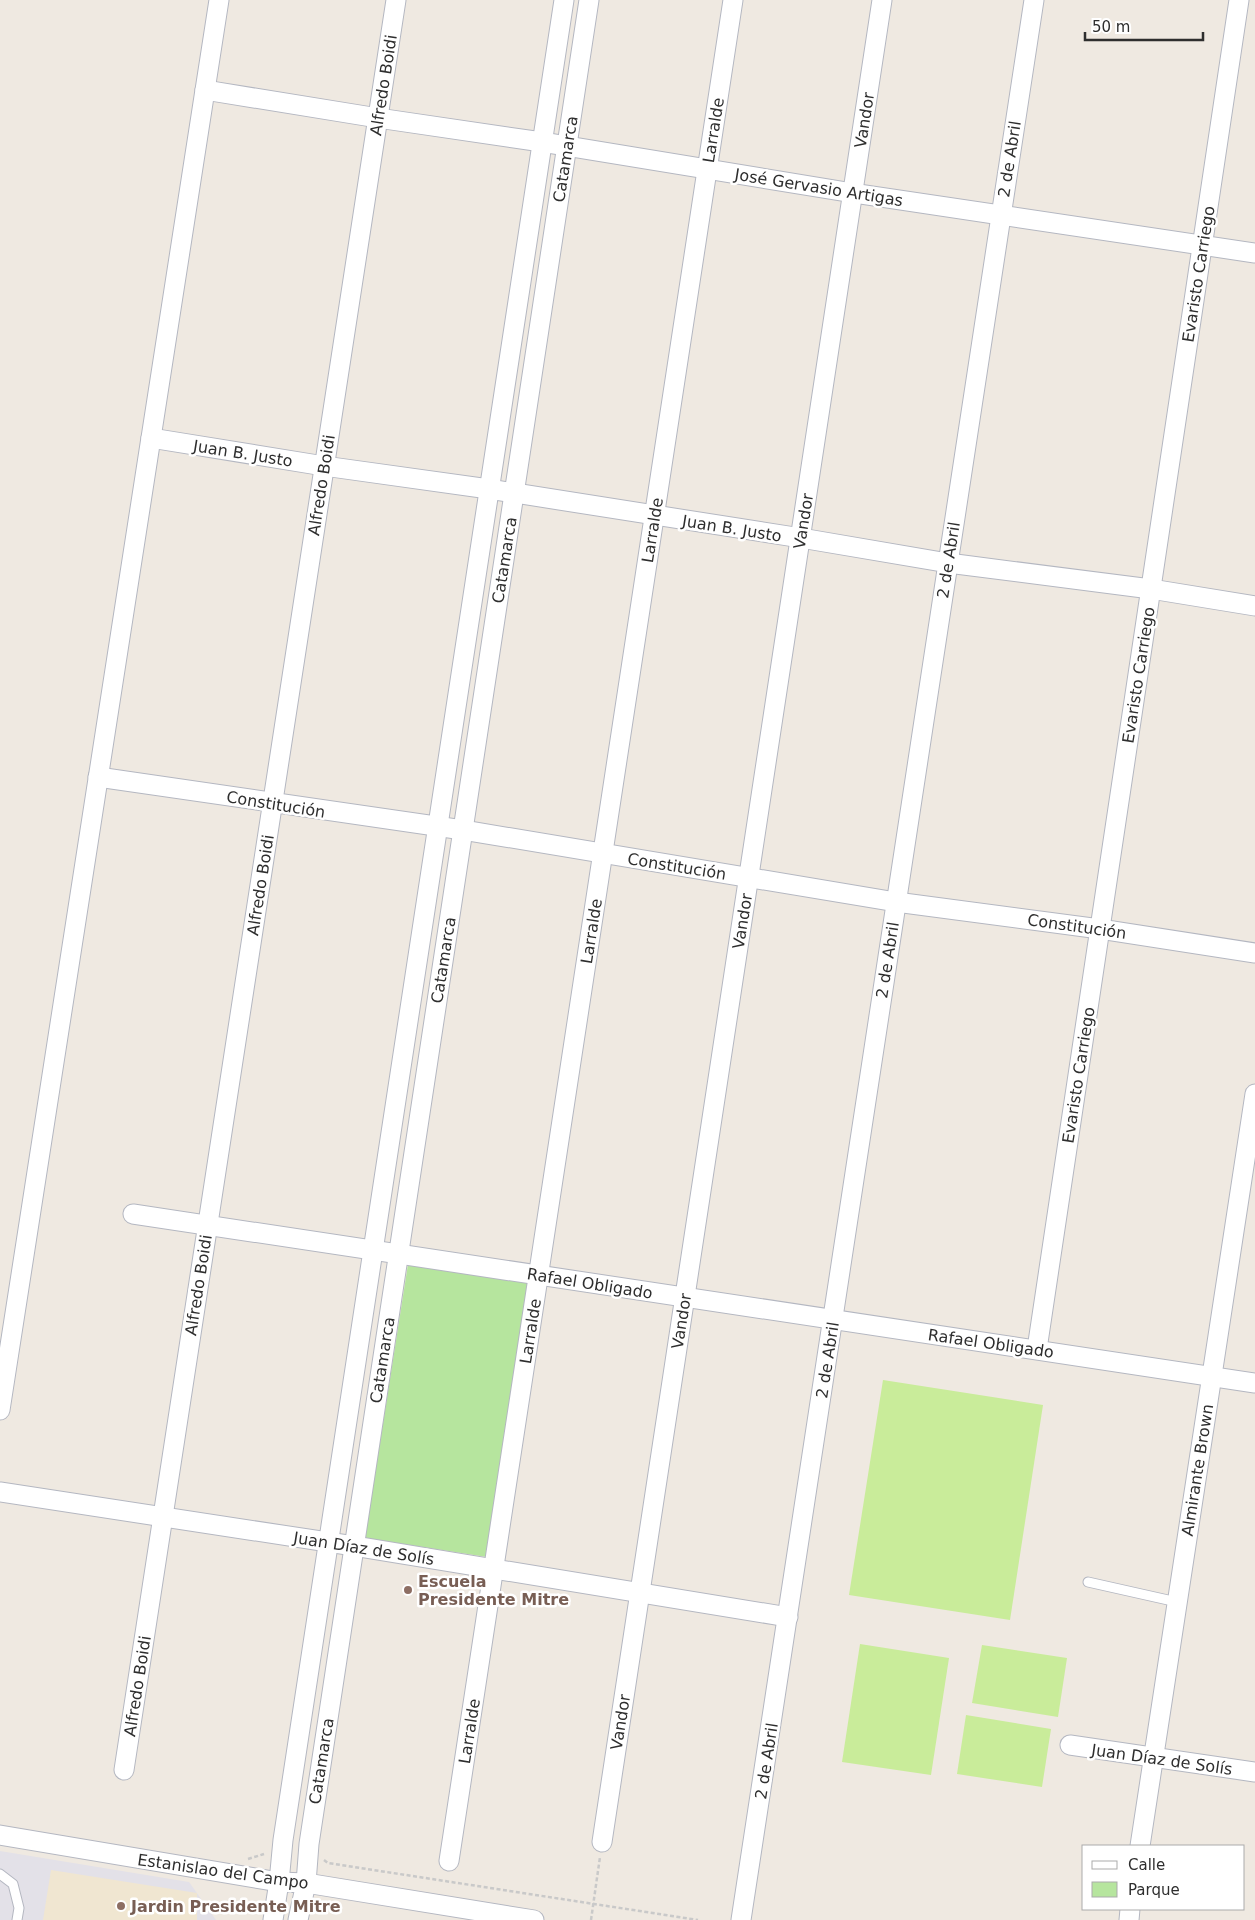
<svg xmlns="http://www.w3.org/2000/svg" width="1255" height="1920" font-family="'DejaVu Sans',sans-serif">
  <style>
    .industrial { fill: #e3e1e8 }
    .education { fill: #f0e6d1 }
    .green { fill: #b6e59e }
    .pitch { fill: #c9ec9a }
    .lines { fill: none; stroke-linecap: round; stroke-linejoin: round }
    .service-casing { stroke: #b4b7c1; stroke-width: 11 }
    .minor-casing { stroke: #b4b7c1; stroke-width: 21 }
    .path { stroke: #c9c9c9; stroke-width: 2.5; stroke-dasharray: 4 2.5; stroke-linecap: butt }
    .service { stroke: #fff; stroke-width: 9 }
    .minor { stroke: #fff; stroke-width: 19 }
    .education-dot { fill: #8d6e63; stroke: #fff; stroke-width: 2 }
    .labels { text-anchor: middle; stroke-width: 5; stroke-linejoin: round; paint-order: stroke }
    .street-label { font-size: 16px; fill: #2e2e2e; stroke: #fff }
    .education-label { font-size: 16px; font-weight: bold; fill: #785e54; stroke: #fff; text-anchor: start }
  </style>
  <rect width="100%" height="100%" fill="#efe9e1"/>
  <polygon class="industrial" points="0,1851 189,1882 216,1920 0,1920"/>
  <polygon class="education" points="51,1870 197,1893 197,1920 43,1920"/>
  <polygon class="green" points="409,1258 531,1276 487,1557 365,1538"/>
  <g class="pitch">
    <polygon points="883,1380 1043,1405 1010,1620 849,1595"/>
    <polygon points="860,1644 949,1658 931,1775 842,1762"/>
    <polygon points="982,1645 1067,1658 1058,1717 972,1703"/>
    <polygon points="966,1715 1051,1729 1042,1787 957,1774"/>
  </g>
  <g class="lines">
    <g class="service-casing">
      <g id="service">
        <polyline points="1088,1582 1177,1602"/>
        <polyline points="0,1874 13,1884 19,1908 17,1920"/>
      </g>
    </g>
    <g class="minor-casing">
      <g id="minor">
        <polyline points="205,90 378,118 542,142 853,193 1255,253"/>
        <polyline points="151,438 324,466 489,489 801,538 948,563 1151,589 1255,606"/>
        <polyline points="98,777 463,830 896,902 1100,929 1255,953"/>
        <polyline points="133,1214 1255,1383"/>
        <polyline points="1037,1349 1239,0"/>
        <polyline points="0,1410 219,0"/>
        <polyline points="0,1492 354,1546 788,1617"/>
        <polyline points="1070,1745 1255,1772"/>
        <polyline points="124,1770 396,0"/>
        <polyline points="0,1835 279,1882 306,1883 534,1920"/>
        <polyline points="602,1842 882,0"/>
        <polyline points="1140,1846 1255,1094"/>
        <polyline points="449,1861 733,0"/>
        <polyline points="273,1920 279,1882 283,1840 564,0"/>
        <polyline points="298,1920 306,1883 309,1844 589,0"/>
        <polyline points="741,1920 1034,0"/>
        <polyline points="1129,1920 1130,1909"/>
      </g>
    </g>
    <g class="path">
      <polyline points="248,1859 264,1854"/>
      <polyline points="324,1860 328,1863 698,1920"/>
      <polyline points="591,1920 600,1857"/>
    </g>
    <use href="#service" class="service"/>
    <use href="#minor" class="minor"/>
  </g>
  <g class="education-dot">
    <circle cx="408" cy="1590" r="5"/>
    <circle cx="121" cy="1906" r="5"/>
  </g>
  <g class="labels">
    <g class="street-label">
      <text transform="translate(383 85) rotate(-81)" y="6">Alfredo Boidi</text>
      <text transform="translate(864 120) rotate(-81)" y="6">Vandor</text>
      <text transform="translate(713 130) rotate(-81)" y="6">Larralde</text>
      <text transform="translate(565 159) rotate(-81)" y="6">Catamarca</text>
      <text transform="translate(1009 159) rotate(-81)" y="6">2 de Abril</text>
      <text transform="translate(819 187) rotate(9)" y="6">José Gervasio Artigas</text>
      <text transform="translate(1198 274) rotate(-81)" y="6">Evaristo Carriego</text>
      <text transform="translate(243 453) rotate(9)" y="6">Juan B. Justo</text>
      <text transform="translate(321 485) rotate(-81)" y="6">Alfredo Boidi</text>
      <text transform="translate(803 521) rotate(-81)" y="6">Vandor</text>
      <text transform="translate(732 528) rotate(9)" y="6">Juan B. Justo</text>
      <text transform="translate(652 530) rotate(-81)" y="6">Larralde</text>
      <text transform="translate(504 560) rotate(-81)" y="6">Catamarca</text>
      <text transform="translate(948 560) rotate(-81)" y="6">2 de Abril</text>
      <text transform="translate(1138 675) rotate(-81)" y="6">Evaristo Carriego</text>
      <text transform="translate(276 804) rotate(9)" y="6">Constitución</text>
      <text transform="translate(677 866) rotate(9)" y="6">Constitución</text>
      <text transform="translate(260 885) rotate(-81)" y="6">Alfredo Boidi</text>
      <text transform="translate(742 921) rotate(-81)" y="6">Vandor</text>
      <text transform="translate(1077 926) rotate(8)" y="6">Constitución</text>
      <text transform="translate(591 931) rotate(-81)" y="6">Larralde</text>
      <text transform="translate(443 960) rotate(-81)" y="6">Catamarca</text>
      <text transform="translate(887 960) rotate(-81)" y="6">2 de Abril</text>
      <text transform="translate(1078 1075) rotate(-81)" y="6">Evaristo Carriego</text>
      <text transform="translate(590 1283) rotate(9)" y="6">Rafael Obligado</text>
      <text transform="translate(198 1285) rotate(-81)" y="6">Alfredo Boidi</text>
      <text transform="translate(681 1321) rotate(-81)" y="6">Vandor</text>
      <text transform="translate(530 1331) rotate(-81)" y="6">Larralde</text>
      <text transform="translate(991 1343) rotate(8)" y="6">Rafael Obligado</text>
      <text transform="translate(382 1360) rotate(-81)" y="6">Catamarca</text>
      <text transform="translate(827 1360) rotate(-81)" y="6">2 de Abril</text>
      <text transform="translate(1197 1470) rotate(-81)" y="6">Almirante Brown</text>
      <text transform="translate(364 1548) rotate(9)" y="6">Juan Díaz de Solís</text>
      <text transform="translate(137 1686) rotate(-81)" y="6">Alfredo Boidi</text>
      <text transform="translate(620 1722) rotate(-81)" y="6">Vandor</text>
      <text transform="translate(469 1731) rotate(-81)" y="6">Larralde</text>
      <text transform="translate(1162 1759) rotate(8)" y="6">Juan Díaz de Solís</text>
      <text transform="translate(321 1761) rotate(-81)" y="6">Catamarca</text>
      <text transform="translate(766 1761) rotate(-81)" y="6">2 de Abril</text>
      <text transform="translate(223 1871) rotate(8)" y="6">Estanislao del Campo</text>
    </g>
    <g class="education-label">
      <text x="418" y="1587">Escuela<tspan x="418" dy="18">Presidente Mitre</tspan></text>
      <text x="131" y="1912">Jardin Presidente Mitre</text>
    </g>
  </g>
  <rect x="1082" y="1845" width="162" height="65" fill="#ffffff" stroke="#ababab"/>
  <rect x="1092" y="1861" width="25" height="8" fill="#ffffff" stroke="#ababab"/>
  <text x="1128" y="1870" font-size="15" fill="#2e2e2e">Calle</text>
  <rect x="1092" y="1882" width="25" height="15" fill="#b6e59e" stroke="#ababab"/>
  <text x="1128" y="1895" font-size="15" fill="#2e2e2e">Parque</text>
  <path d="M1085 32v8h118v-8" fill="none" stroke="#2e2e2e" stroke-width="2.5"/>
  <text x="1092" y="32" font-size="15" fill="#2e2e2e" stroke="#ffffff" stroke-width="4" paint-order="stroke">50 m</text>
</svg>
